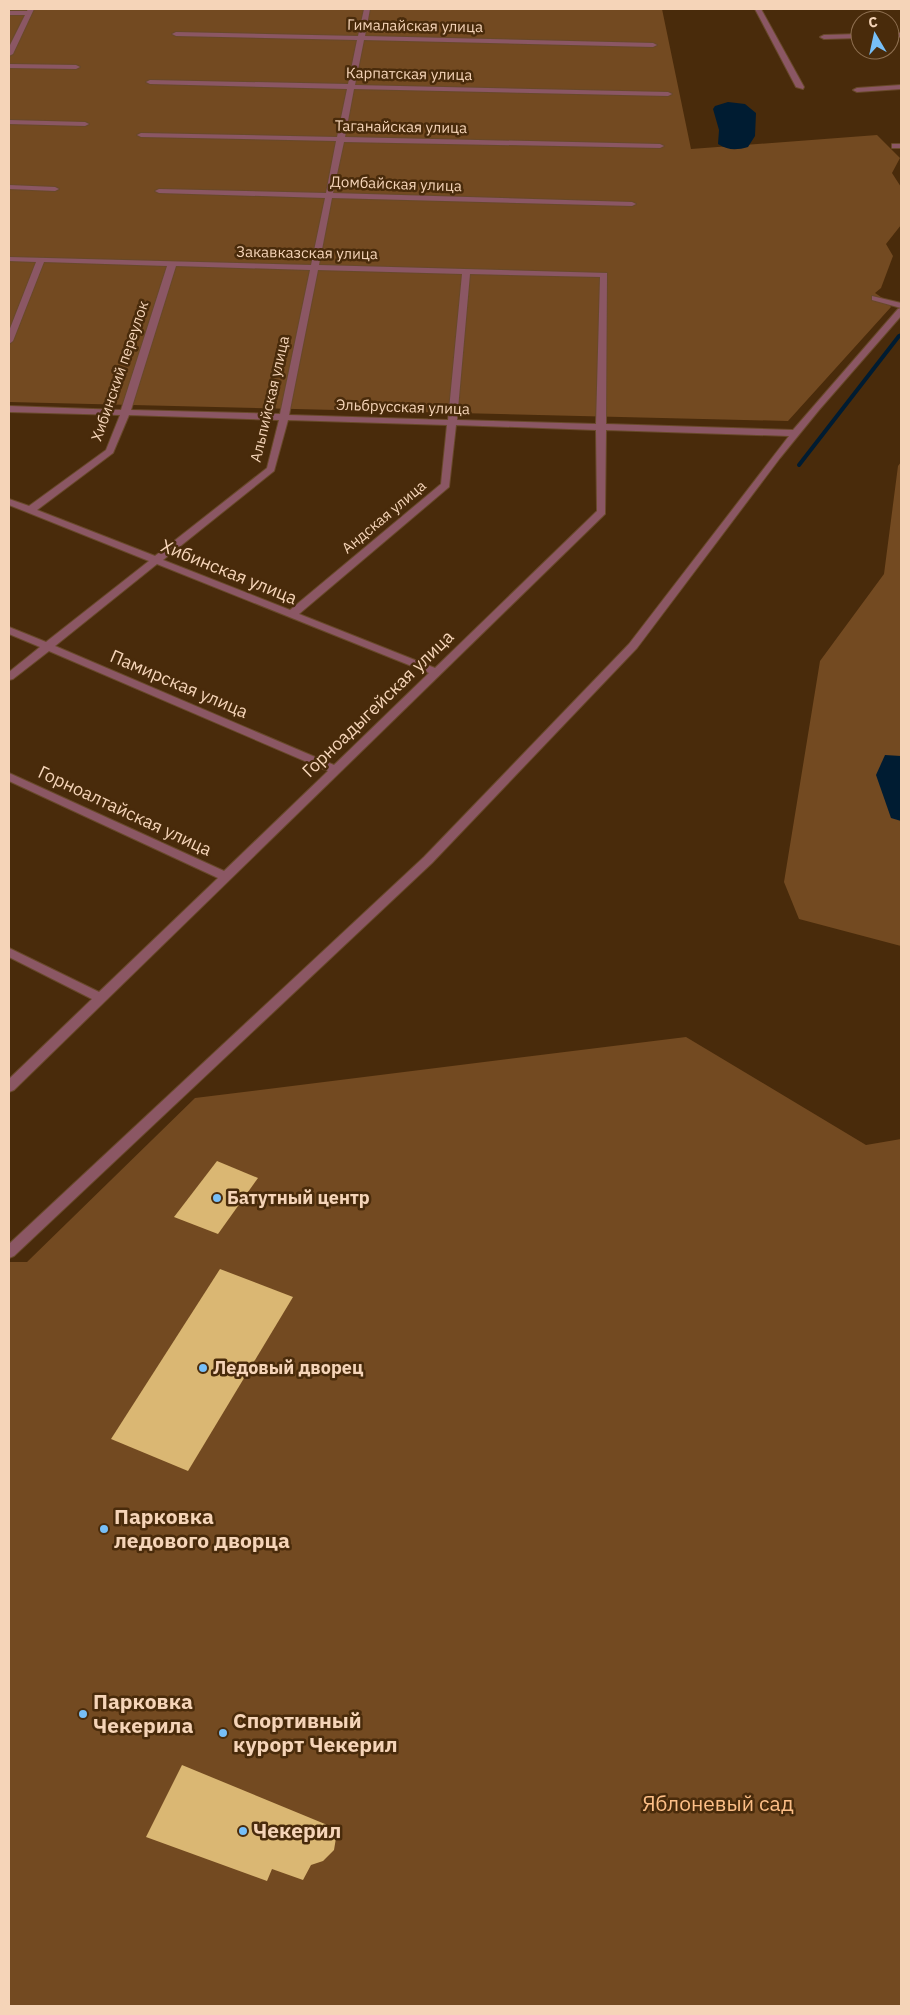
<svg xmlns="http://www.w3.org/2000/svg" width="910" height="2015" font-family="'IBM Plex Sans',sans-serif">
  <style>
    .green { fill: #734a21 }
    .water { fill: #001c32 }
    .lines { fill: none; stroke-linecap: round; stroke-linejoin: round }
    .stream-far1 { stroke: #001c32; stroke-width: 2.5 }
    .stream { stroke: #001c32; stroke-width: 4 }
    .building { fill: #dab773 }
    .street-casing { stroke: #68492a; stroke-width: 2 }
    .street { fill: #8b5764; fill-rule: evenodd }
    .poi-dot { fill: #77bff7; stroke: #492b0b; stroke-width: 2 }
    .labels { text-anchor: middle; stroke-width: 5; stroke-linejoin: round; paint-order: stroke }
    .far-street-label { font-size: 15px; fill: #f5d4b8; stroke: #492b0b }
    .street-label { font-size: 18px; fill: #f5d4b8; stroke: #492b0b }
    .poi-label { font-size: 18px; font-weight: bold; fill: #f5d4b8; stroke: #492b0b; text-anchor: start }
    .near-poi-label { font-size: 21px; font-weight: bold; fill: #f5d4b8; stroke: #492b0b; text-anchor: start }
    .near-park-label { font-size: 21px; fill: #fdbf87; stroke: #492b0b }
  </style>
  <rect width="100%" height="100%" fill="#492b0b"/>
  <g class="green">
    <polygon points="9,9 662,9 691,149 877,135 900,158 892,173 901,187 901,225 886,244 893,256 881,288 875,293 887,301 891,307 788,421 9,402"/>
    <polygon points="901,462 901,946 799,919 784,882 820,661 884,574 898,466"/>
    <polygon points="686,1037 866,1145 901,1139 901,2006 9,2006 9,1262 27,1262 195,1098"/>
  </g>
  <g class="water">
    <path d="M728 102 745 104 756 113 755 136 748 147C737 150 729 151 718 144L719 130 713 109 715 106Z"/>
    <polygon points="885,755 901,756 901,821 891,818 876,775"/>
  </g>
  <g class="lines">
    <polyline class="stream-far1" points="898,337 901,334"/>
    <polyline class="stream" points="799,465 899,336"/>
  </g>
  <g class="building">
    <polygon points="217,1161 258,1178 218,1234 174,1217"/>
    <polygon points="220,1269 293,1297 188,1471 111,1439"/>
    <polygon points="182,1765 325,1824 334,1831 336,1838 334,1850 323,1861 311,1865 303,1880 272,1869 267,1881 146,1837"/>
  </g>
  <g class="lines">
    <g class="street-casing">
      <g id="street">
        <polygon points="28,9 34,9 13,54 9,56 9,47 25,15 9,15 9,11 27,11"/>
        <path d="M364 9H370L365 36 653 43 657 45 653 47 364 40 355 85 668 92 672 94 668 96 354 89 345 137 660 144 664 146 660 148 344 142 333 193 632 202 636 204 632 206 332 198 319 265 607 273 606 424 793 430 898 309 901 308 872 300V296L901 303V316L819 410 780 458 637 648 432 863 14 1256 9 1258V1244L424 857 629 644 789 436 606 430 605 514 14 1090 9 1092V1079L92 999 9 957V948L99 992 218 878 9 781V773L224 871 328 771 49 651 13 679 9 680V672L40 647 9 634V627L46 642 149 561 9 505V499L29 506 106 450 120 415 9 412V406L121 410 167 266 44 262 13 341 9 344V331L36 262 9 261V257L311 265 325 198 159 193 155 191 159 189 326 193 336 141 141 137 137 135 141 133 337 137 347 89 150 84 146 82 150 80 348 84 357 40 176 36 172 34 176 32 358 36ZM176 266 310 270 280 414 131 410ZM318 270 462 274 448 420 289 415ZM470 274 600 277 596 424 457 420ZM129 415 279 420 267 468 155 556 37 510 113 453ZM288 420 447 425 441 484 290 610 163 560 274 471ZM456 425 596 430 597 511 435 668 299 614 449 487ZM157 564 429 673 334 765 55 646Z"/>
        <polygon points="755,9 761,9 804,87 803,89 796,87"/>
        <rect x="890" y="33" width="11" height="4"/>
        <polygon points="860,34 860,38 824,39 820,37 824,35"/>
        <polygon points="9,64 76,65 80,67 76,69 9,68"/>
        <polygon points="901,85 901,89 857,92 853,90 857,88"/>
        <polygon points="9,120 85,122 89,124 85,126 9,124"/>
        <rect x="892" y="144" width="9" height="4"/>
        <polygon points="9,185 55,187 59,189 55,191 9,189"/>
      </g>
    </g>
    <use href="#street" class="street"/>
  </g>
  <g class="poi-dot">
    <circle cx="217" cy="1198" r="5"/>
    <circle cx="203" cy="1368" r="5"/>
    <circle cx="104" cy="1529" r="5"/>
    <circle cx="83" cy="1714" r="5"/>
    <circle cx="223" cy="1733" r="5"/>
    <circle cx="243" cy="1831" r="5"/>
  </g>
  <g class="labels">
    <g class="far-street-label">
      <text transform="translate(415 26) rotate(1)" y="5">Гималайская улица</text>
      <text transform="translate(409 74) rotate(1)" y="5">Карпатская улица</text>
      <text transform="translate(401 127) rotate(1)" y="5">Таганайская улица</text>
      <text transform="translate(396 184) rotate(2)" y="5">Домбайская улица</text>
      <text transform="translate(307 253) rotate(1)" y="5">Закавказская улица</text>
      <text transform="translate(120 371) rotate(-71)" y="5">Хибинский переулок</text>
      <text transform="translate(270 399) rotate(-77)" y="5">Альпийская улица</text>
      <text transform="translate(403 407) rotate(2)" y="5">Эльбрусская улица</text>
      <text transform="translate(384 517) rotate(-40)" y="5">Андская улица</text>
    </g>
    <g class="street-label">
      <text transform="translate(229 572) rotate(22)" y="6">Хибинская улица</text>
      <text transform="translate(179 684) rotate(23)" y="6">Памирская улица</text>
      <text transform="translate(378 704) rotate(-44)" y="6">Горноадыгейская улица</text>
      <text transform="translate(125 811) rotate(25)" y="6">Горноалтайская улица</text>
    </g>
    <g class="poi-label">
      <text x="227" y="1204">Батутный центр</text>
      <text x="213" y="1374">Ледовый дворец</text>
    </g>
    <g class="near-poi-label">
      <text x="114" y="1524">Парковка<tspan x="114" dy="24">ледового дворца</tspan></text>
      <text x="93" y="1709">Парковка<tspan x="93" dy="24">Чекерила</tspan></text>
      <text x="233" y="1728">Спортивный<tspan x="233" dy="24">курорт Чекерил</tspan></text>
      <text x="253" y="1838">Чекерил</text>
    </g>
    <g class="near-park-label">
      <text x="718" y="1811">Яблоневый сад</text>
    </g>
  </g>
  <rect width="910" height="2015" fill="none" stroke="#f5d4b8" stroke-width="20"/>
  <g transform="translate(875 35) rotate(351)"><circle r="24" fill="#492b0b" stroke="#8e6f50"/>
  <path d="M0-4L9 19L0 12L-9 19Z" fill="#77bff7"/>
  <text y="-8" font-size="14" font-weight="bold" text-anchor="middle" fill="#f5d4b8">С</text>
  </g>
</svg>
